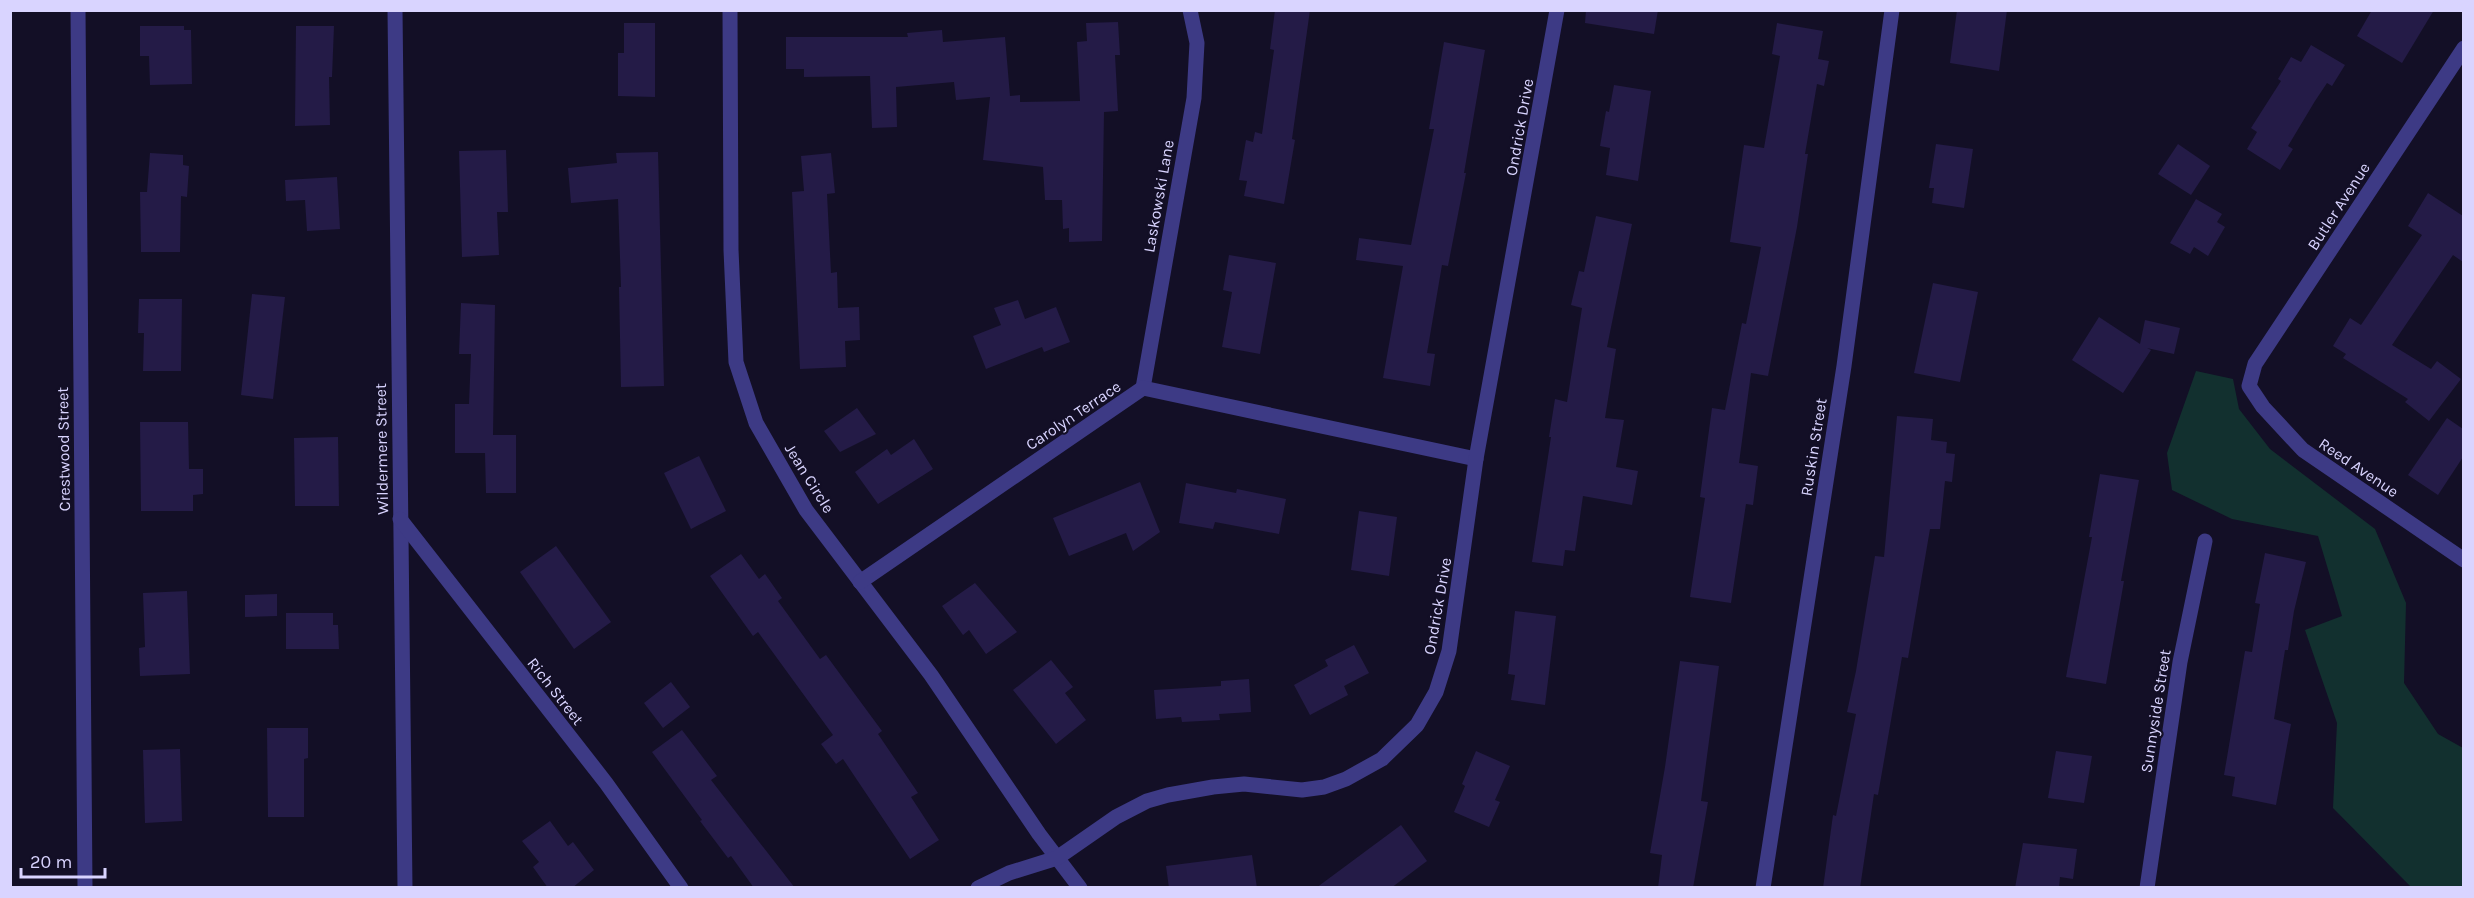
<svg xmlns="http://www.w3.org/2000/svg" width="2474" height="898" font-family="Karla,sans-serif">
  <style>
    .green { fill: #12302f }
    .building { fill: #241b47 }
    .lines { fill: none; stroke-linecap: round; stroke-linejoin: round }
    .minor { stroke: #3d3a85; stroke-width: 15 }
    .tertiary { stroke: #3d3a85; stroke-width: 15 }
    .labels { text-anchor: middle; stroke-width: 4.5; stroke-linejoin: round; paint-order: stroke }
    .street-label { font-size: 16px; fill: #d9d4ff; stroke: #130f26 }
  </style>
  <rect width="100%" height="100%" fill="#130f26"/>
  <polygon class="green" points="2196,371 2233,379 2239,409 2270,449 2375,529 2406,603 2404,683 2438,734 2463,748 2463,887 2411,887 2333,808 2337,723 2305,630 2342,616 2318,536 2232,519 2172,490 2167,453"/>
  <g class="building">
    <polygon points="1275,10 1310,10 1292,139 1295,140 1284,204 1244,196 1247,181 1239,180 1246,140 1253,142 1255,132 1262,134 1274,50 1270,49"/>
    <polygon points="1586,10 1658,10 1654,34 1585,23"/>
    <polygon points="1957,10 2007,10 1999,71 1950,63"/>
    <polygon points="2372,10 2434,10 2402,63 2357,36"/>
    <polygon points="1118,22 1120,55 1115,55 1118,111 1104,112 1102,241 1069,242 1069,228 1063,229 1062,200 1045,200 1043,167 983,160 990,97 956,100 954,82 896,87 897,127 872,128 870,76 804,77 804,69 786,69 786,37 908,37 907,33 942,30 943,42 1005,37 1010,96 1020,95 1020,102 1080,101 1077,42 1087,41 1086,23"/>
    <polygon points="624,23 655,23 655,97 618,96 618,53 624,53"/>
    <polygon points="1777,23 1823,31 1818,59 1829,61 1824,86 1817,84 1805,154 1808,154 1797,227 1768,376 1751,373 1739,463 1758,466 1753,505 1746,504 1731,603 1690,597 1705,498 1700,497 1712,408 1725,410 1742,323 1746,324 1761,247 1730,242 1744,145 1764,148 1780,56 1772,54"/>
    <polygon points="140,26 184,26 184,30 191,30 192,84 150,85 149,56 140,56"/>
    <polygon points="296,26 334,26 332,77 329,77 330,125 295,126"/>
    <polygon points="1444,42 1485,50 1464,173 1466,173 1448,266 1442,265 1427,353 1435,354 1430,386 1383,378 1403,266 1356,260 1359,238 1411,245 1434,129 1429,129"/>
    <polygon points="2311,45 2345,65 2332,86 2327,83 2315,101 2288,146 2293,149 2280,170 2247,149 2257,132 2251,128 2281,81 2278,79 2291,57 2301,62"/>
    <polygon points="1614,85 1651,91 1638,181 1606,175 1610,148 1600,146 1606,111 1609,112"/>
    <polygon points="1936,144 1973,149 1964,208 1932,203 1934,188 1929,188"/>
    <polygon points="2178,144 2210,166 2191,195 2158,174"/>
    <polygon points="506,150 508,212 497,212 499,255 462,257 459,151"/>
    <polygon points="658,152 664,386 621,387 619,287 621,287 618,199 571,203 568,168 617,163 616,153"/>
    <polygon points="150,153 183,155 183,165 189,166 187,197 181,196 180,252 141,252 140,192 147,192"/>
    <polygon points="831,153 835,193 827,194 831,273 837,272 838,308 859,307 860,340 845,341 846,367 800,369 792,192 804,191 801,156"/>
    <polygon points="337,177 340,229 307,231 305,200 286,201 285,180"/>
    <polygon points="2428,193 2463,216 2463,262 2453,255 2392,345 2431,369 2437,361 2461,379 2429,421 2405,402 2408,399 2343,358 2346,354 2333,346 2350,318 2361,325 2422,235 2408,226"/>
    <polygon points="2196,199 2222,214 2217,222 2225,227 2208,256 2194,247 2190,254 2170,243"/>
    <polygon points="1596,216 1632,224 1607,347 1616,349 1605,418 1624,420 1616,467 1638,471 1632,505 1583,496 1575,551 1565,550 1563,566 1532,562 1551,437 1549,437 1555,399 1567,402 1582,308 1571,305 1579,271 1584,272"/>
    <polygon points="1229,255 1276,263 1260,354 1222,347 1232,292 1223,290"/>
    <polygon points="1933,283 1978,292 1960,382 1914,373"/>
    <polygon points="252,294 285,297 273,399 241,395"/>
    <polygon points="139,299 182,299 181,371 143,371 144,333 138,333"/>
    <polygon points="1018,300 1025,319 1056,307 1070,342 1044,352 1042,347 986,369 973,336 1001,325 994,308"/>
    <polygon points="461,303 495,305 493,435 516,435 516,493 486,493 485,453 455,453 455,404 469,404 471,354 459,354"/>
    <polygon points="2099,317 2140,344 2145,320 2180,328 2174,354 2147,348 2151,350 2123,393 2072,360"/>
    <polygon points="857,408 876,434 840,452 824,431"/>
    <polygon points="1897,416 1933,419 1931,440 1947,442 1946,453 1955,454 1952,482 1945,481 1940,529 1930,529 1908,658 1902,657 1878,795 1874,794 1860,888 1823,888 1833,815 1836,816 1856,714 1847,712 1856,671 1875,556 1884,557"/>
    <polygon points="2447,418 2463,429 2463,457 2438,495 2408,475"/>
    <polygon points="140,422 188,422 189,469 203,469 203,494 193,495 193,511 141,511"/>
    <polygon points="338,437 339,506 295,506 294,438"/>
    <polygon points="914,439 933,469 878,504 855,472 887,449 891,455"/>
    <polygon points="699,456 726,511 691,529 664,473"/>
    <polygon points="2100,474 2139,480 2121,581 2124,581 2106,684 2066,677 2092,537 2089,537"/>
    <polygon points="1140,482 1160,532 1133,551 1126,533 1069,556 1053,518"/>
    <polygon points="1186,483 1236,493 1237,489 1286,499 1279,534 1215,522 1213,529 1179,523"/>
    <polygon points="1359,511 1397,517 1389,576 1351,570"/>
    <polygon points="556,546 611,622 574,649 520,572"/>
    <polygon points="2265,553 2306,562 2294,611 2288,650 2285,650 2274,719 2291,724 2276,805 2232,796 2235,777 2224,775 2245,651 2252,652 2260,604 2255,603"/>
    <polygon points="741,554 759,579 765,574 782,598 778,601 820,659 826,655 882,731 878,734 918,793 911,797 939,840 910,859 843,759 836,764 821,744 833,735 758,632 753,636 710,576"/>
    <polygon points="975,583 1017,632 986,654 969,630 963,635 942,606"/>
    <polygon points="187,591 190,674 140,676 139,648 145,647 143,593"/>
    <polygon points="277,594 277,616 245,617 245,595"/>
    <polygon points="1515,611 1556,616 1545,705 1511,700 1515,675 1508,674"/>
    <polygon points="286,613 333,613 333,625 338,625 339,649 286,649"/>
    <polygon points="1354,645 1369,673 1344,686 1348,695 1310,715 1294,685 1328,666 1325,660"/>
    <polygon points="1051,660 1073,687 1065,693 1086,720 1056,744 1013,690"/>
    <polygon points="1680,661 1719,666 1701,801 1708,802 1693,888 1658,888 1662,855 1650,853 1665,767"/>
    <polygon points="1249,679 1251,712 1219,714 1220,720 1182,722 1181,717 1156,719 1154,690 1221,686 1221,681"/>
    <polygon points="671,682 690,707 663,728 644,703"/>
    <polygon points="267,728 308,728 308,758 304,759 304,817 268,817"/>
    <polygon points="682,730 717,776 711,780 795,888 754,888 731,856 728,858 700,821 702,820 652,752"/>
    <polygon points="180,749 182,821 145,823 143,750"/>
    <polygon points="1476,751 1510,766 1495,800 1500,802 1489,827 1454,812 1465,786 1462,784"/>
    <polygon points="2056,751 2092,756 2084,803 2048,798"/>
    <polygon points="550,821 568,846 573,842 594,870 572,888 548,888 533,867 539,862 522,841"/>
    <polygon points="1401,825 1427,861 1391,888 1316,888"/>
    <polygon points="2023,843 2077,849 2073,879 2060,877 2059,888 2015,888"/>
    <polygon points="1252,855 1257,888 1169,888 1166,866"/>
  </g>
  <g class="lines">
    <g class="minor">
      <polyline points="78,10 85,888"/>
      <polyline points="395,10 405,888"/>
      <polyline points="730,10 731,250 736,362 756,423 806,510 931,675 1039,834 1080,888"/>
      <polyline points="2464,48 2255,364 2249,386 2263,407 2303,450 2464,560"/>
      <polyline points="1143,388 1194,98 1197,43 1190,10"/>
      <polyline points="400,519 606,783 681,888"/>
      <polyline points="860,582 1143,388 1476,459"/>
      <polyline points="978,888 1009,873 1057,858 1116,817 1147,801 1168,795 1213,787 1244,784 1302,790 1324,787 1346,779 1382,759 1417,725 1436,692 1449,651 1476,459 1557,10"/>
      <polyline points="2147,888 2180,662 2205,541"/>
    </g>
    <polyline class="tertiary" points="1763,888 1844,366 1892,10"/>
  </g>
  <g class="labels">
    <g class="street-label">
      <text transform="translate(1519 127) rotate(-80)" y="6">Ondrick Drive</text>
      <text transform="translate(1158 196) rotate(-80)" y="6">Laskowski Lane</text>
      <text transform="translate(2338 206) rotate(-57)" y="6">Butler Avenue</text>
      <text transform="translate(1073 415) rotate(-34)" y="6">Carolyn Terrace</text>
      <text transform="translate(1813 447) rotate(-81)" y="6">Ruskin Street</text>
      <text transform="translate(63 449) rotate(-91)" y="6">Crestwood Street</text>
      <text transform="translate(381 449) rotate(-91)" y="6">Wildermere Street</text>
      <text transform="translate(2359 467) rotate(34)" y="6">Reed Avenue</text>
      <text transform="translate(810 478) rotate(58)" y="6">Jean Circle</text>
      <text transform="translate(1437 606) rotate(-80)" y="6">Ondrick Drive</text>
      <text transform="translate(556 691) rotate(52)" y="6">Rich Street</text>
      <text transform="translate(2155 711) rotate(-81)" y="6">Sunnyside Street</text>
    </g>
  </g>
  <rect width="2474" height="898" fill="none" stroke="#d9d4ff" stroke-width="24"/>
  <path d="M21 868v9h84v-9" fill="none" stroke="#d9d4ff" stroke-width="3"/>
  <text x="30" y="868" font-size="18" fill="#d9d4ff" stroke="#130f26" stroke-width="4.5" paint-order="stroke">20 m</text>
</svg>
